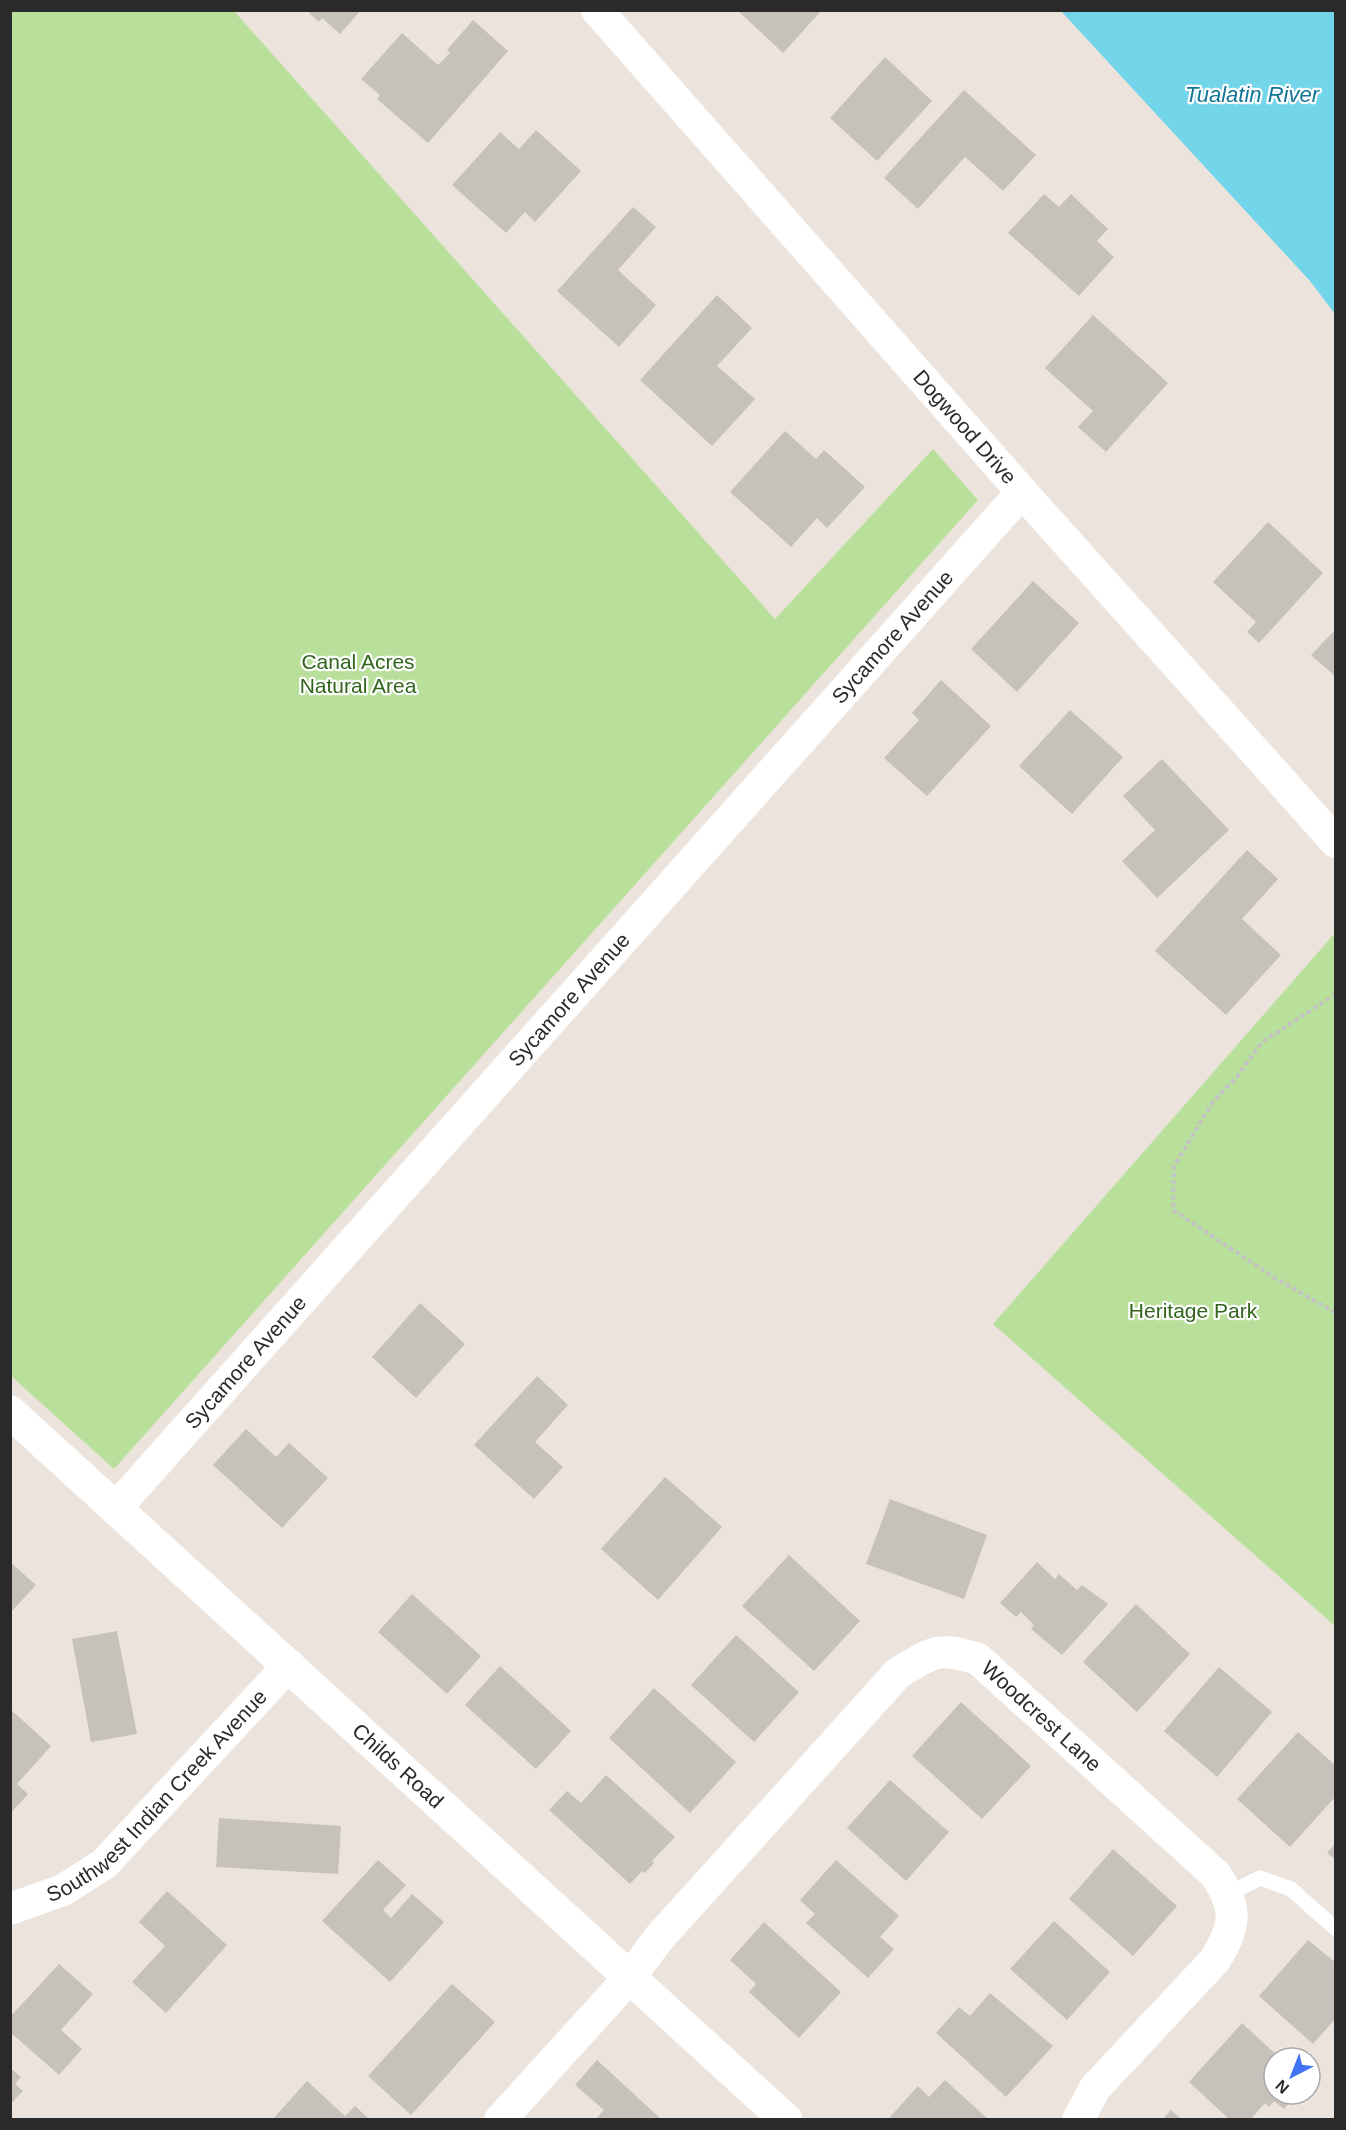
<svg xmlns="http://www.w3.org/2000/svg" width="1346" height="2130" font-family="Arial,sans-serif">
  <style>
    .green { fill: #b9e09b }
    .water { fill: #73d5ea }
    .building { fill: #c7c1bc }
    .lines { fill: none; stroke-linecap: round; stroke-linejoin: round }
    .path { stroke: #c3c3c3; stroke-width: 4; stroke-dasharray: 4.5 3; stroke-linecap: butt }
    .service { stroke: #fff; stroke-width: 15 }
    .minor { stroke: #fff; stroke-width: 32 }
    .tertiary { stroke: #fff; stroke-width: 33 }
    .labels { text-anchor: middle; stroke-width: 4.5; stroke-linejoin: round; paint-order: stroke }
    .street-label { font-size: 21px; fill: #2a2a2a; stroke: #fff }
    .park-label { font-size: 21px; fill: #32651c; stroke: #fff }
    .water-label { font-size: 22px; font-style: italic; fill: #127596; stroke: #fff }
  </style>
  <rect width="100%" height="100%" fill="#ece4dc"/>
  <g class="green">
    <polygon points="11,10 234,11 775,619 933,449 978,500 114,1469 11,1376"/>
    <polygon points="1335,933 1335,1626 993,1324"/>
  </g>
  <polygon class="water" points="1061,11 1335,11 1335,314 1310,281"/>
  <g class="building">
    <polygon points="306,10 361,10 340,34 322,18 319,22"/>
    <polygon points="737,10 822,10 783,53"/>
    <polygon points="473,20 508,51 428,143 377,99 380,95 361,79 402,33 438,65 450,53 447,50"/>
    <polygon points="885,57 932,101 877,161 830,118"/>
    <polygon points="964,90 1036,155 1003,191 965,157 918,209 884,178"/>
    <polygon points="536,130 581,171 535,222 525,212 506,233 452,185 500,132 519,149"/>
    <polygon points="1044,194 1059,207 1071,194 1108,229 1097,241 1114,257 1079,296 1008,233"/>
    <polygon points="633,207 656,227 618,270 656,305 619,347 557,291"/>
    <polygon points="717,295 752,328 717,366 755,399 712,446 640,380"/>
    <polygon points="1093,315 1168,383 1106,452 1078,427 1093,411 1045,368"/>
    <polygon points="785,431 816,459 824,450 865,487 827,528 817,518 791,547 730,492"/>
    <polygon points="1268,522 1323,573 1259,643 1247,632 1256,622 1213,582"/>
    <polygon points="1033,581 1079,623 1017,692 971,649"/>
    <polygon points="1336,629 1336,677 1311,655"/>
    <polygon points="941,680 991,726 927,796 884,758 919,720 912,713"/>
    <polygon points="1070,710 1123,757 1072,814 1019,766"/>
    <polygon points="1162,759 1229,830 1157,898 1122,861 1155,830 1123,796"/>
    <polygon points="1247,850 1278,879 1242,919 1281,955 1226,1015 1155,951"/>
    <polygon points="420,1303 465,1344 416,1398 372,1357"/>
    <polygon points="537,1376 568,1405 535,1442 563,1467 534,1499 474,1445"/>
    <polygon points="246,1429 276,1457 289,1443 328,1478 282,1528 213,1465"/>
    <polygon points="665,1477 722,1527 658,1600 601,1549"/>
    <polygon points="890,1499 987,1535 964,1599 866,1564"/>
    <polygon points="789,1555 860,1621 814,1671 742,1606"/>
    <polygon points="10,1562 36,1585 10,1613"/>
    <polygon points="1037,1562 1055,1579 1059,1574 1077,1590 1082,1585 1108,1604 1062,1655 1031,1629 1034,1625 1021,1612 1016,1617 1000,1603"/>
    <polygon points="412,1594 481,1656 447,1694 378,1632"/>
    <polygon points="1136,1604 1190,1654 1137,1712 1083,1662"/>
    <polygon points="117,1631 137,1734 91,1742 72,1639"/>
    <polygon points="736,1635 799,1692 754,1742 691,1685"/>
    <polygon points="500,1666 571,1731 536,1769 465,1705"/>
    <polygon points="1219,1667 1272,1712 1217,1777 1164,1731"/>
    <polygon points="654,1688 736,1762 690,1813 609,1738"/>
    <polygon points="961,1702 1031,1766 982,1819 912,1756"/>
    <polygon points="10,1709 51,1746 17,1784 28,1794 10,1814"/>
    <polygon points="1298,1732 1336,1766 1336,1796 1290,1847 1237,1799"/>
    <polygon points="606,1775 675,1837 652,1861 654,1863 645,1873 642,1871 630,1884 549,1810 567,1791 581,1803"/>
    <polygon points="890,1780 949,1832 906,1881 847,1828"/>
    <polygon points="219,1818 341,1826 338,1874 216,1867"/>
    <polygon points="1336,1843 1336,1860 1327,1853"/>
    <polygon points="1113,1849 1177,1906 1133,1956 1069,1899"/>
    <polygon points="378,1860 406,1885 383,1910 391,1918 412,1894 444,1922 390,1982 322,1921"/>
    <polygon points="836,1860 899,1916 880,1937 894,1949 868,1978 806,1923 815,1914 800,1900"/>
    <polygon points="167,1891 227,1945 166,2013 132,1982 165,1946 139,1922"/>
    <polygon points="1054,1921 1110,1972 1067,2020 1010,1969"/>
    <polygon points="764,1922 841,1992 799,2038 749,1992 756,1984 730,1960"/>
    <polygon points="1308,1940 1336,1963 1336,2018 1313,2044 1259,1996"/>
    <polygon points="59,1964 93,1994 61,2030 82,2049 59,2075 10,2032 10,2017"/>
    <polygon points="452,1984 495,2022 411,2115 368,2076"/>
    <polygon points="990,1993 1053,2046 1006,2097 936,2033 959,2007 970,2016"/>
    <polygon points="1242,2023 1280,2058 1274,2058 1274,2094 1297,2094 1284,2109 1274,2101 1269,2107 1265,2103 1250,2120 1230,2120 1189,2082"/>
    <polygon points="597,2060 662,2120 595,2120 604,2110 575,2085"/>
    <polygon points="10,2068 21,2077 15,2084 23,2091 10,2105"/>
    <polygon points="945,2080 989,2120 893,2120 890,2117 918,2086 929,2097"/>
    <polygon points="307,2081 345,2116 355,2106 370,2120 272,2120"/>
    <polygon points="1171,2110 1182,2120 1162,2120"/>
  </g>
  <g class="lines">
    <polyline class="path" points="1336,994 1262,1042 1236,1078 1214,1100 1174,1166 1173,1210 1275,1278 1336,1313"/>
    <polyline class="service" points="1228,1894 1260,1878 1291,1889 1336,1929"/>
    <g class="minor">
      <path id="s1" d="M597 10 1022 492 1336 842"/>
      <path id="s2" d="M116 1508 1022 492"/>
      <path id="s3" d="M10 1909 63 1890 104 1864 289 1665"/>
      <path id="s4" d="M500 2120 630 1977 659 1938 898 1673C934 1652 936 1646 978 1659L1216 1875C1238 1910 1236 1925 1215 1960L1095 2088 1078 2120"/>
    </g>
    <path class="tertiary" id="s5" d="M10 1412 786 2120"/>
  </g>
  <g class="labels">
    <g class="street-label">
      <text dy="7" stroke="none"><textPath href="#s1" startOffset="556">Dogwood Drive</textPath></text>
      <text dy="7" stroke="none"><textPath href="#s2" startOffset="1167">Sycamore Avenue</textPath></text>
      <text dy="7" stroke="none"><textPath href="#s2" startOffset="681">Sycamore Avenue</textPath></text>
      <text dy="7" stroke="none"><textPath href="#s2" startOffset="195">Sycamore Avenue</textPath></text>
      <text dy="7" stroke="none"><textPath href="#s4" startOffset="770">Woodcrest Lane</textPath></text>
      <text dy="7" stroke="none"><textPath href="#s5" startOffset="525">Childs Road</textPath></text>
      <text dy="7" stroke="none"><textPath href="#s3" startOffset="189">Southwest Indian Creek Avenue</textPath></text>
    </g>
    <g class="park-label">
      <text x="358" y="669">Canal Acres<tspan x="358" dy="24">Natural Area</tspan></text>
      <text x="1193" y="1318">Heritage Park</text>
    </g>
    <g class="water-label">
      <text x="1252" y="102">Tualatin River</text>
    </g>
  </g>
  <rect width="1346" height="2130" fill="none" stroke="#2a2a2a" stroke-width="24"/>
  <g transform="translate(1292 2076) rotate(222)"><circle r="28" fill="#ffffff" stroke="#aaaaaa" stroke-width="1.5"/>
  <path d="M0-4.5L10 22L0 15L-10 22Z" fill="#4273f3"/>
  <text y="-9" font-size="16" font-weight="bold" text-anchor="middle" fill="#2a2a2a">N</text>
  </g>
</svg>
